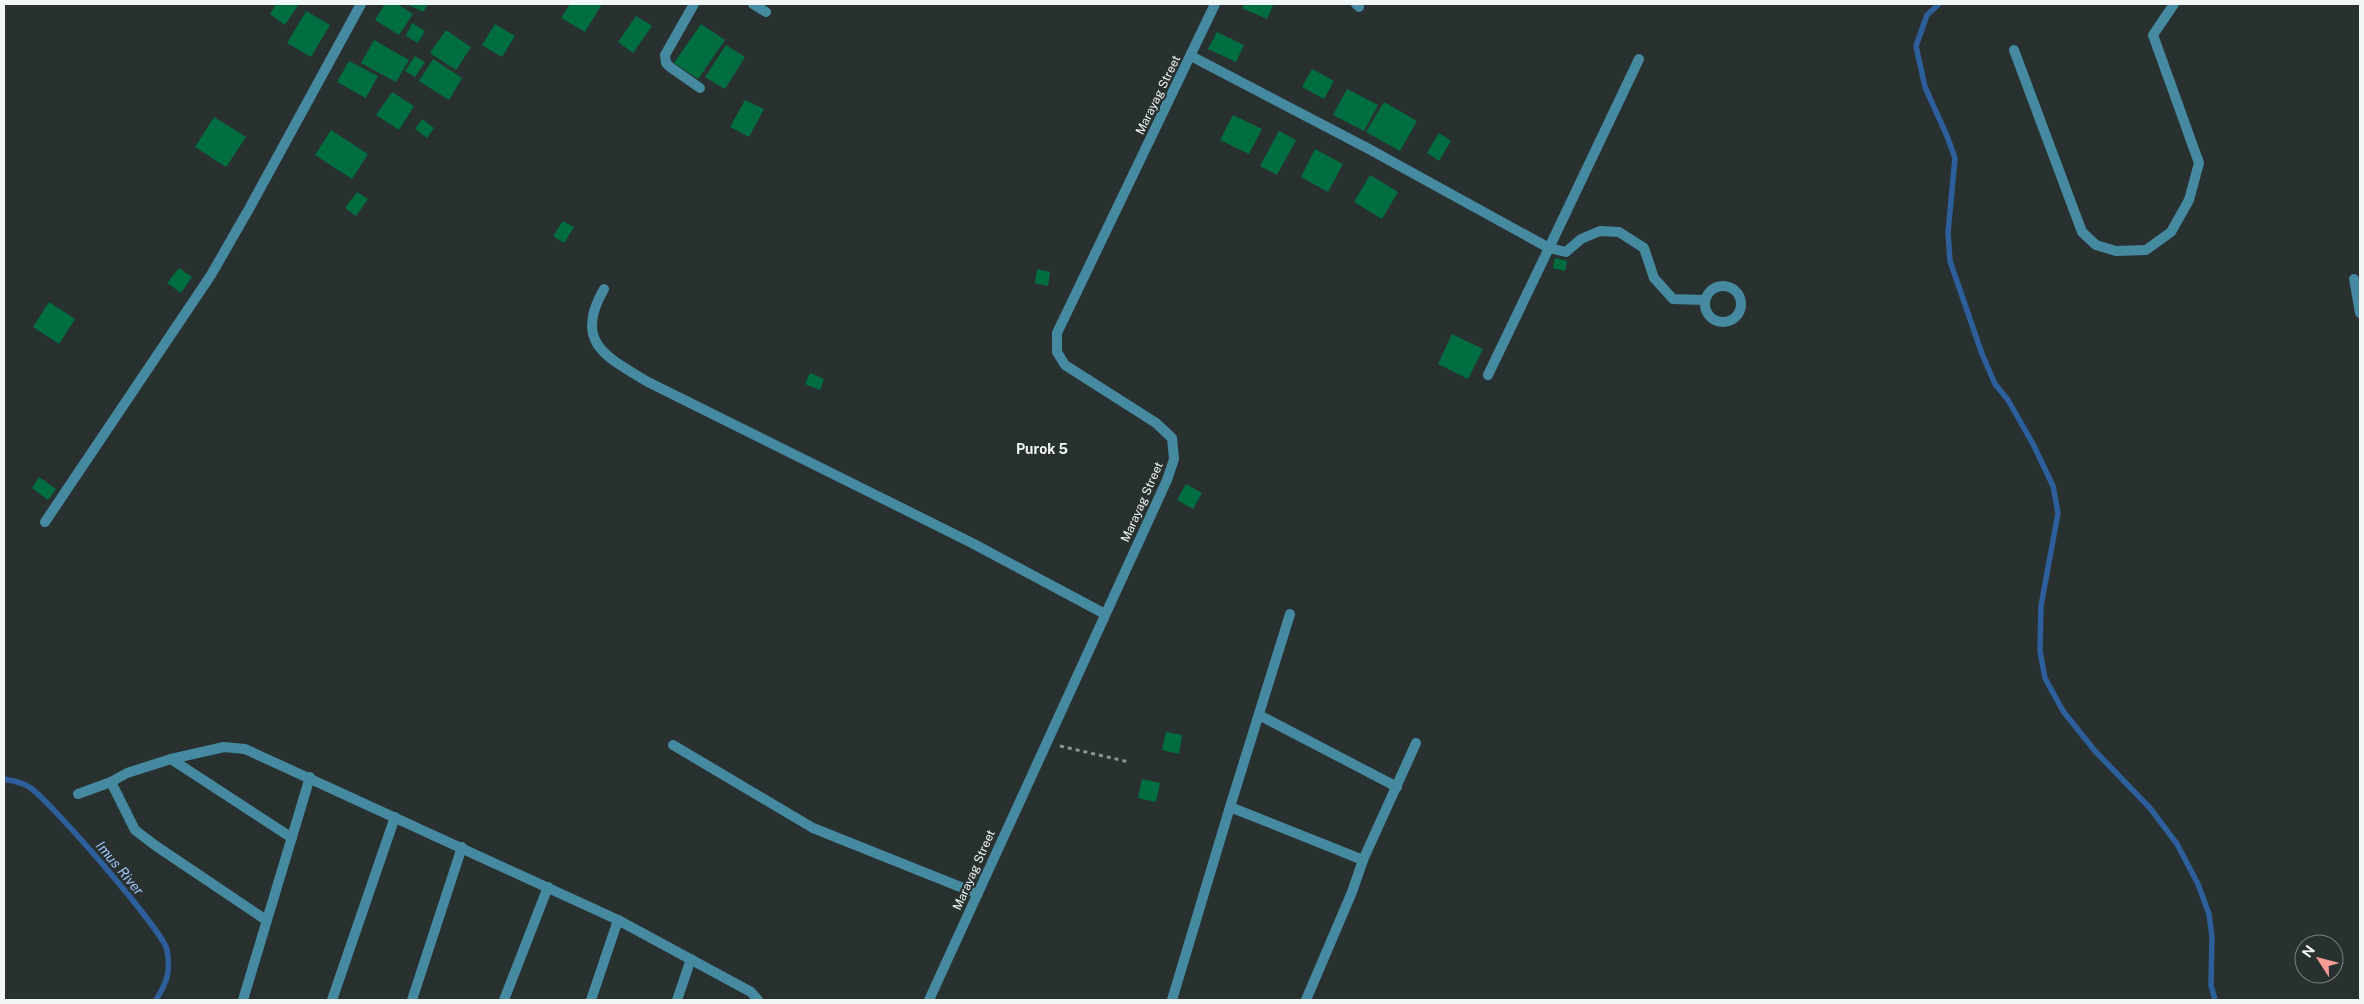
<svg xmlns="http://www.w3.org/2000/svg" width="2364" height="1004" font-family="'Public Sans',sans-serif">
  <style>
    .lines { fill: none; stroke-linecap: round; stroke-linejoin: round }
    .stream { stroke: #2d5f9c; stroke-width: 5.5 }
    .building { fill: #006e40 }
    .path { stroke: #8e9494; stroke-width: 3; stroke-dasharray: 4 4; stroke-linecap: butt }
    .lane { stroke: #458aa1; stroke-width: 10 }
    .street { stroke: #458aa1; stroke-width: 10 }
    .labels { text-anchor: middle; stroke-width: 4.5; stroke-linejoin: round; paint-order: stroke }
    .street-label { font-size: 12px; fill: #f1f6f6; stroke: #293130 }
    .neighbourhood-label { font-size: 14px; font-weight: bold; fill: #f1f6f6; stroke: #293130 }
    .water-label { font-size: 14px; font-style: italic; fill: #9dc5f9; stroke: #293130 }
  </style>
  <rect width="100%" height="100%" fill="#293130"/>
  <g class="lines">
    <g class="stream">
      <polyline points="1939,4 1927,15 1916,46 1925,87 1947,136 1955,158 1948,233 1950,261 1982,354 1995,384 2008,400 2033,444 2053,486 2058,513 2041,606 2040,651 2045,678 2063,711 2095,751 2150,808 2177,844 2198,884 2209,914 2212,937 2211,985 2215,1000"/>
      <path d="M4 779C12 781 22 782 29 787 48 798 164 932 167 950 171 972 167 982 156 1000"/>
    </g>
  </g>
  <g class="building">
    <polygon points="276,4 299,4 285,25 270,14"/>
    <polygon points="385,4 397,4 413,14 399,35 375,20"/>
    <polygon points="407,4 428,4 423,12"/>
    <polygon points="570,4 602,4 585,32 561,18"/>
    <polygon points="1244,4 1268,4 1273,6 1267,19 1242,8"/>
    <polygon points="306,11 330,25 311,57 287,43"/>
    <polygon points="636,16 652,26 633,53 618,42"/>
    <polygon points="412,23 425,31 418,43 406,36"/>
    <polygon points="495,24 515,36 502,57 482,45"/>
    <polygon points="701,24 725,40 698,79 674,63"/>
    <polygon points="446,30 471,47 456,70 430,53"/>
    <polygon points="1217,32 1244,45 1236,62 1208,49"/>
    <polygon points="374,40 409,60 396,82 361,63"/>
    <polygon points="726,45 745,57 725,89 705,77"/>
    <polygon points="415,56 425,62 415,77 405,71"/>
    <polygon points="433,59 462,78 449,100 419,81"/>
    <polygon points="349,61 378,76 366,98 337,82"/>
    <polygon points="1312,69 1334,81 1324,99 1302,87"/>
    <polygon points="1347,89 1378,105 1364,131 1333,115"/>
    <polygon points="392,92 414,106 399,130 376,115"/>
    <polygon points="745,100 764,109 749,137 730,127"/>
    <polygon points="1384,102 1417,121 1400,151 1366,132"/>
    <polygon points="1233,115 1262,129 1249,154 1220,140"/>
    <polygon points="214,117 246,137 226,167 195,147"/>
    <polygon points="422,119 434,128 427,138 415,129"/>
    <polygon points="331,130 368,154 352,179 315,155"/>
    <polygon points="1279,131 1296,140 1277,175 1260,166"/>
    <polygon points="1439,133 1451,141 1439,161 1427,153"/>
    <polygon points="1315,149 1343,164 1328,192 1301,177"/>
    <polygon points="1370,175 1398,192 1382,219 1354,202"/>
    <polygon points="357,192 368,199 356,216 345,208"/>
    <polygon points="563,221 574,227 564,243 553,236"/>
    <polygon points="1555,258 1567,261 1565,271 1553,268"/>
    <polygon points="179,268 192,277 181,293 167,283"/>
    <polygon points="1037,269 1050,272 1048,286 1035,283"/>
    <polygon points="49,302 75,319 59,344 33,327"/>
    <polygon points="1452,334 1483,349 1468,379 1438,364"/>
    <polygon points="810,373 824,379 820,390 805,384"/>
    <polygon points="39,477 56,489 48,500 32,488"/>
    <polygon points="1186,484 1202,493 1193,509 1177,500"/>
    <polygon points="1166,732 1182,735 1179,754 1162,750"/>
    <polygon points="1142,779 1160,783 1156,802 1138,798"/>
  </g>
  <g class="lines">
    <polyline class="path" points="1060,746 1129,762"/>
    <g class="lane">
      <polyline points="694,4 665,55 666,63 670,67 700,88"/>
      <polyline points="753,4 766,12"/>
      <polyline points="1356,4 1359,7"/>
      <path d="M604 289C573 342 606 357 648 382L972 543 1105 614"/>
      <polyline points="1488,375 1549,248"/>
      <polyline points="673,745 813,828 978,894"/>
    </g>
    <g class="street">
      <polyline points="2014,50 2082,232 2096,245 2116,251 2146,250 2171,232 2189,200 2199,163 2153,35 2174,4"/>
      <polyline points="1191,56 1369,149 1549,248 1639,59"/>
      <polyline points="1549,248 1566,252 1581,239 1600,231 1619,232 1644,248 1654,278 1673,299 1705,300"/>
      <polyline points="2354,279 2360,313"/>
      <circle cx="1723" cy="304" r="18"/>
      <polyline points="45,522 211,275 250,207 361,4"/>
      <polyline points="1259,715 1397,787"/>
      <polyline points="171,759 292,838"/>
      <polyline points="111,782 135,830 156,846 266,920"/>
      <polyline points="78,794 111,782 127,773 171,759 224,747 245,749 618,920 751,992 758,1000"/>
      <polyline points="1230,807 1363,860"/>
      <polyline points="243,1000 310,777"/>
      <polyline points="332,1000 395,817"/>
      <polyline points="412,1000 462,847"/>
      <polyline points="504,1000 548,887"/>
      <polyline points="591,1000 618,920"/>
      <polyline points="677,1000 691,959"/>
      <polyline points="929,1000 1167,480 1174,459 1172,438 1156,423 1065,365 1057,352 1057,333 1215,4"/>
      <polyline points="1172,1000 1230,807 1290,614"/>
      <polyline points="1306,1000 1352,892 1363,860 1416,743"/>
    </g>
  </g>
  <g class="labels">
    <g class="street-label">
      <text transform="translate(1158 95) rotate(-64)" y="4">Marayag Street</text>
      <text transform="translate(1142 502) rotate(-66)" y="4">Marayag Street</text>
      <text transform="translate(974 870) rotate(-66)" y="4">Marayag Street</text>
    </g>
    <g class="neighbourhood-label">
      <text x="1042" y="454">Purok 5</text>
    </g>
    <g class="water-label">
      <text transform="translate(120 868) rotate(50)" y="5">Imus River</text>
    </g>
  </g>
  <rect width="2364" height="1004" fill="none" stroke="#f1f6f6" stroke-width="10"/>
  <g transform="translate(2319 959) rotate(306)"><circle r="24" fill="#293130" stroke="#79807f"/>
  <path d="M0-4L9 19L0 12L-9 19Z" fill="#f59c95"/>
  <text y="-8" font-size="14" font-weight="bold" text-anchor="middle" fill="#f1f6f6">N</text>
  </g>
</svg>
